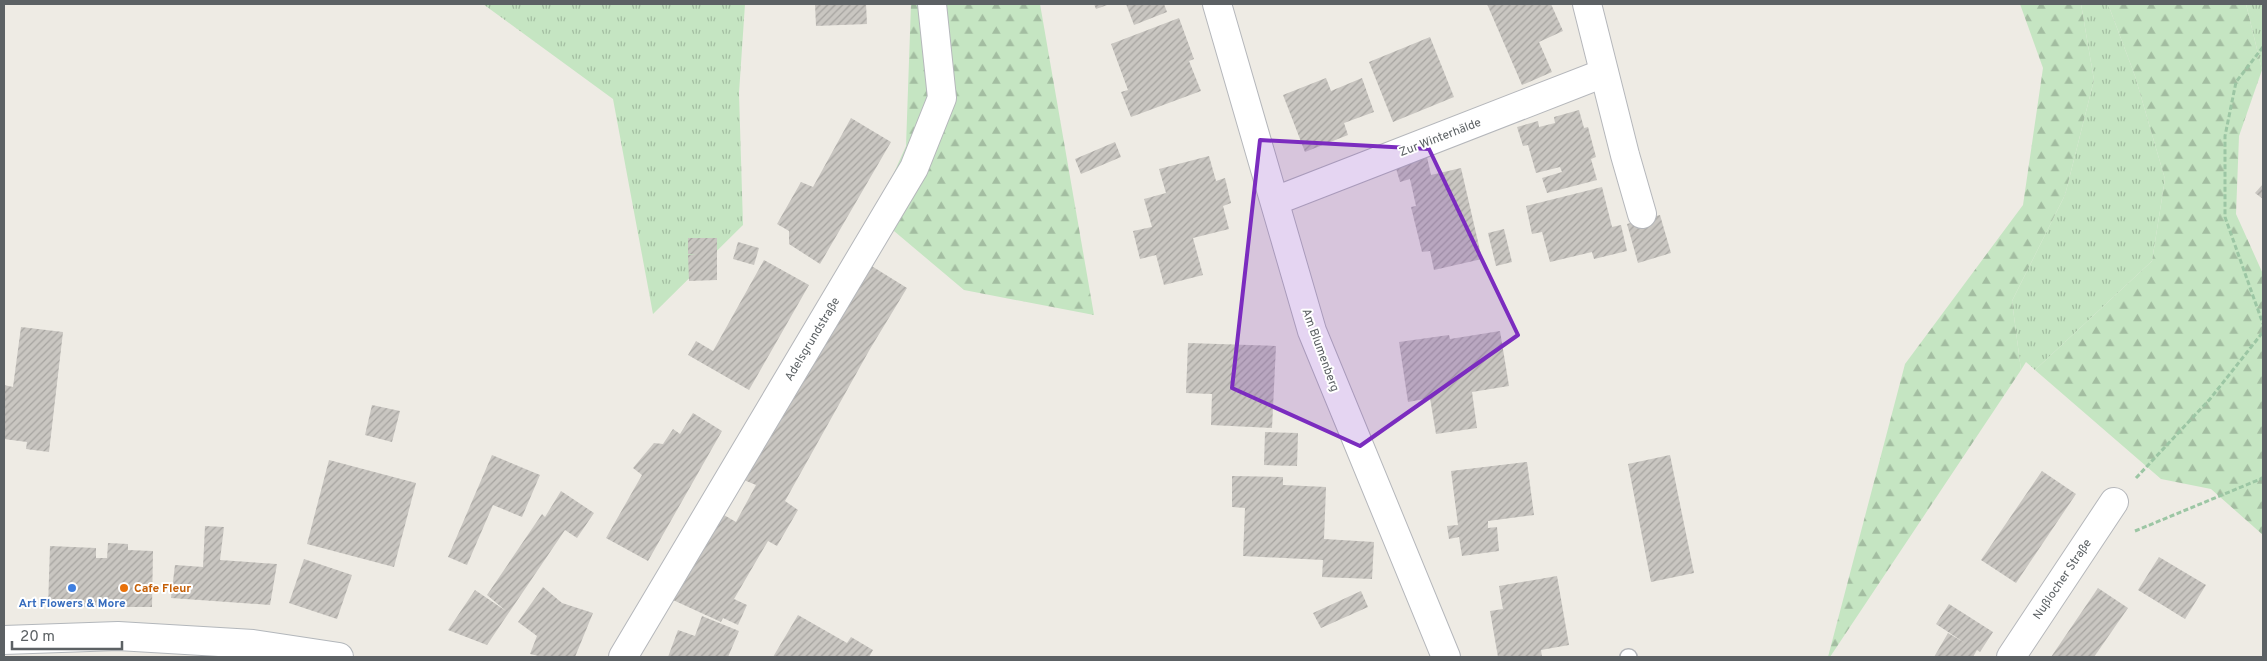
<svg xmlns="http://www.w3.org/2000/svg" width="2267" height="661" font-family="Overpass,sans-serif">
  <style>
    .grass { fill: url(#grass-tufts) }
    .forest { fill: url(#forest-firs) }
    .building { fill: url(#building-hatch) }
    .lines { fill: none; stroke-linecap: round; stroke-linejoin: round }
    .service-casing { stroke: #b5b7bb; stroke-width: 18 }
    .minor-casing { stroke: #b5b7bb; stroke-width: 30 }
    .secondary-casing { stroke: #b3b7bb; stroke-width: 30 }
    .path { stroke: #9cc6a4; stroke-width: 3; stroke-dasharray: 5 2.5; stroke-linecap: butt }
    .service { stroke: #fff; stroke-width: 15 }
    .minor { stroke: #fff; stroke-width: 28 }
    .secondary { stroke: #fff; stroke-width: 28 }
    .marked { fill: #7b2cbf; fill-opacity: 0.2; stroke: #7b2cbf; stroke-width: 4; stroke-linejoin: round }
    .shop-dot { fill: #3f7fe0; stroke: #fff; stroke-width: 2 }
    .food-dot { fill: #e8710a; stroke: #fff; stroke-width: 2 }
    .labels { text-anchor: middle; stroke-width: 4; stroke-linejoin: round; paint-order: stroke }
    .street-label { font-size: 12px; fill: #5c6164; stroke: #fff }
    .food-label { font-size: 12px; font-weight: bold; fill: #c56008; stroke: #fff; text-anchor: start }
    .shop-label { font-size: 12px; font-weight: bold; fill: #366cbe; stroke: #fff }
  </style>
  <defs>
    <pattern id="grass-tufts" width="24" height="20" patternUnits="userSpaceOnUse" patternTransform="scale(1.25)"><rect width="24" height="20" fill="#c5e5c2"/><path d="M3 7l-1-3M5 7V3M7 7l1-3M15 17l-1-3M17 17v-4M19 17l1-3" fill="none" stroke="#a3bda1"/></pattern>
    <pattern id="forest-firs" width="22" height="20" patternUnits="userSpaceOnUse" patternTransform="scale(1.25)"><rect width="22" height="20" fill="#c5e5c2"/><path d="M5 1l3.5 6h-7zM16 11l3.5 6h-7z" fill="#a3bda1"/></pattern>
    <pattern id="building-hatch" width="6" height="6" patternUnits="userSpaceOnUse" patternTransform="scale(1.25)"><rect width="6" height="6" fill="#c9c6c1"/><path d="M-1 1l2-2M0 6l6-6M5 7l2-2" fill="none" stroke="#a6a4a0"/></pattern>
  </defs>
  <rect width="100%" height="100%" fill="#eeebe4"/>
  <g class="grass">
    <polygon points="483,4 745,4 739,93 743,225 653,314 613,99"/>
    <polygon points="2081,4 2108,4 2135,76 2165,179 2152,261 2035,370 2026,362 2021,370 2012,301 2065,195 2094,80"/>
    <polygon points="2246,4 2263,4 2263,68 2262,70"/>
  </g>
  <g class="forest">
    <polygon points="911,4 1040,4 1094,315 964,290 875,215 906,146"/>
    <polygon points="2020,4 2081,4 2094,80 2065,195 2012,301 2021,370 1830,657 1828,657 1905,364 2023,205 2043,68"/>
    <polygon points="2108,4 2246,4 2262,70 2239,136 2236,214 2263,274 2263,535 2211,489 2161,479 2035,370 2152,261 2165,179 2135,76"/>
  </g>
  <g class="building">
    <polygon points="815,4 866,4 867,24 816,26"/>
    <polygon points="1094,4 1110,4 1096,9"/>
    <polygon points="1126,4 1164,4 1167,12 1134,25"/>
    <polygon points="1487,4 1551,4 1563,31 1539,42 1552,72 1522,85"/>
    <polygon points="1179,18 1194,59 1189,61 1201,91 1131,117 1121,92 1128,90 1111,44"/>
    <polygon points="1430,37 1454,97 1393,122 1369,62"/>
    <polygon points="1326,78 1331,91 1362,78 1374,112 1344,123 1348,135 1305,152 1283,95"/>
    <polygon points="1579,110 1584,128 1588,127 1596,157 1591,159 1597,180 1547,193 1542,178 1562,172 1560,167 1536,173 1528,145 1523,146 1517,127 1538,121 1539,127 1555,123 1554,117"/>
    <polygon points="851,118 891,142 820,264 789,244 789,231 777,224 801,182 813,187"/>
    <polygon points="1115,142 1121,157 1081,174 1075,159"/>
    <polygon points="1209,156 1216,181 1225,178 1231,203 1223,206 1229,229 1193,238 1203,275 1164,285 1156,255 1140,259 1133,231 1152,227 1144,199 1166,193 1159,169"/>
    <polygon points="1427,157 1431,175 1461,168 1482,259 1434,270 1430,251 1422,252 1411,207 1416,206 1410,179 1400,182 1395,165"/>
    <polygon points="2263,184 2263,199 2255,193"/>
    <polygon points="1602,187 1612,227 1621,225 1627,251 1594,259 1592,252 1550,262 1542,232 1532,234 1526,206"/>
    <polygon points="1660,215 1671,253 1638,263 1627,224"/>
    <polygon points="1504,229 1512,262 1496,266 1488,233"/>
    <polygon points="688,238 717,238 717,280 689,281 688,255 696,254 688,254"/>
    <polygon points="738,242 759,248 754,265 733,259"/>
    <polygon points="764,260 809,285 749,390 688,355 696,341 713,351"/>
    <polygon points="870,265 907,288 870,349 785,501 798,510 777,546 768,541 734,599 747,605 738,625 723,618 721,622 673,600 724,515 736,522 756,485 744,480"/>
    <polygon points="21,327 63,332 49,452 26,449 27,442 4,439 4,385 13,387"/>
    <polygon points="1500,331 1509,386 1472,392 1477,428 1436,434 1430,398 1408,402 1399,342 1449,335 1450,339"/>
    <polygon points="1188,343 1276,346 1272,428 1211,425 1212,394 1186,393"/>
    <polygon points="372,405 400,411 392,442 365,435"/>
    <polygon points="693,413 722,431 648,561 606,538 642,475 633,468 654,443 663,444 673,429 680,434"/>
    <polygon points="1265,432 1298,433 1297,466 1264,465"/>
    <polygon points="492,455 540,475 522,517 493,505 467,565 448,557"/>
    <polygon points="1670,455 1694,573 1651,582 1628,464"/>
    <polygon points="329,460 416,483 394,567 307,544"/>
    <polygon points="1527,462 1534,515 1488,521 1488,528 1497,527 1499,551 1462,556 1459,537 1449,539 1447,526 1458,525 1451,471"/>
    <polygon points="2042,471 2076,494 2016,583 1981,560"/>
    <polygon points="1232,476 1283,477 1283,485 1326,487 1324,539 1374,542 1372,579 1322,577 1323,560 1243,556 1245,508 1232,507"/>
    <polygon points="561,491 594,513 577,538 565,530 487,645 448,630 475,590 506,611 487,595 542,514 545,517"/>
    <polygon points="205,526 224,527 220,560 277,564 270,605 171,598 175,565 203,567"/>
    <polygon points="108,543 128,544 128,550 153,551 152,607 48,607 50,546 96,548 96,558 107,558"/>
    <polygon points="2159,557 2206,585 2185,619 2138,590"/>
    <polygon points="304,559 352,575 337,619 289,603"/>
    <polygon points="1557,576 1569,645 1541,650 1542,657 1498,657 1490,611 1503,609 1499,586"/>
    <polygon points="543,587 562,603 593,613 575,657 543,657 530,654 537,636 518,622"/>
    <polygon points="2098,588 2128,608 2094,657 2051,657"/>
    <polygon points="1361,591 1368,607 1321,628 1313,613"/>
    <polygon points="1949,604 1993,632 1980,652 1977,650 1973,657 1934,657 1948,633 1965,643 1936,624"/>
    <polygon points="798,615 847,643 851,637 873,650 869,657 773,657"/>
    <polygon points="702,616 739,631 728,657 668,657 678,630 695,636"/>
  </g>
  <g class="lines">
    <g class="service-casing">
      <polyline id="service" points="1628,657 1629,657"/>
    </g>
    <g class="minor-casing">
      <g id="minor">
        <polyline points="1217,4 1312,331 1446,657"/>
        <polyline points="1587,4 1625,155 1642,214"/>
        <polyline points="1275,201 1604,73"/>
        <polyline points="623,657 914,168 942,98 932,4"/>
        <polyline points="2011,657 2114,502"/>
      </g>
    </g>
    <g class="secondary-casing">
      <polyline id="secondary" points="4,640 118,636 253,644 339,657"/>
    </g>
    <g class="path">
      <polyline points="2263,47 2236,82 2225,136 2225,217 2263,324"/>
      <polyline points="2136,478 2210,399 2263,332"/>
      <polyline points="2135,531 2263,478"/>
    </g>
    <use href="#service" class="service"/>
    <use href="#minor" class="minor"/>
    <use href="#secondary" class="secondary"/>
  </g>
  <path class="marked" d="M1260 140 1429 149 1518 335 1360 446 1232 388Z"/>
  <circle class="shop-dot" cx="72" cy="588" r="5"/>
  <circle class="food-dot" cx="124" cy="588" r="5"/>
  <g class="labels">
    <g class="street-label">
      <text transform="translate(1440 137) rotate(-21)" y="4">Zur Winterhälde</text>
      <text transform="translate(812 339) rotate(-59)" y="4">Adelsgrundstraße</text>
      <text transform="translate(1321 350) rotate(70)" y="4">Am Blumenberg</text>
      <text transform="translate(2062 579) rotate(-56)" y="4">Nußlocher Straße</text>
    </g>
    <g class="food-label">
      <text x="134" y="592">Cafe Fleur</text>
    </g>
    <g class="shop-label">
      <text x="72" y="607">Art Flowers &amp; More</text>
    </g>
  </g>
  <rect width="2267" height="661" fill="none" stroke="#5c6164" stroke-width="10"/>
  <path d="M12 641v8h110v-8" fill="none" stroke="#5c6164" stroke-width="2.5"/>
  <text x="20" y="641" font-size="15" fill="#5c6164" stroke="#ffffff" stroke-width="4" paint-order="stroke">20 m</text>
</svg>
